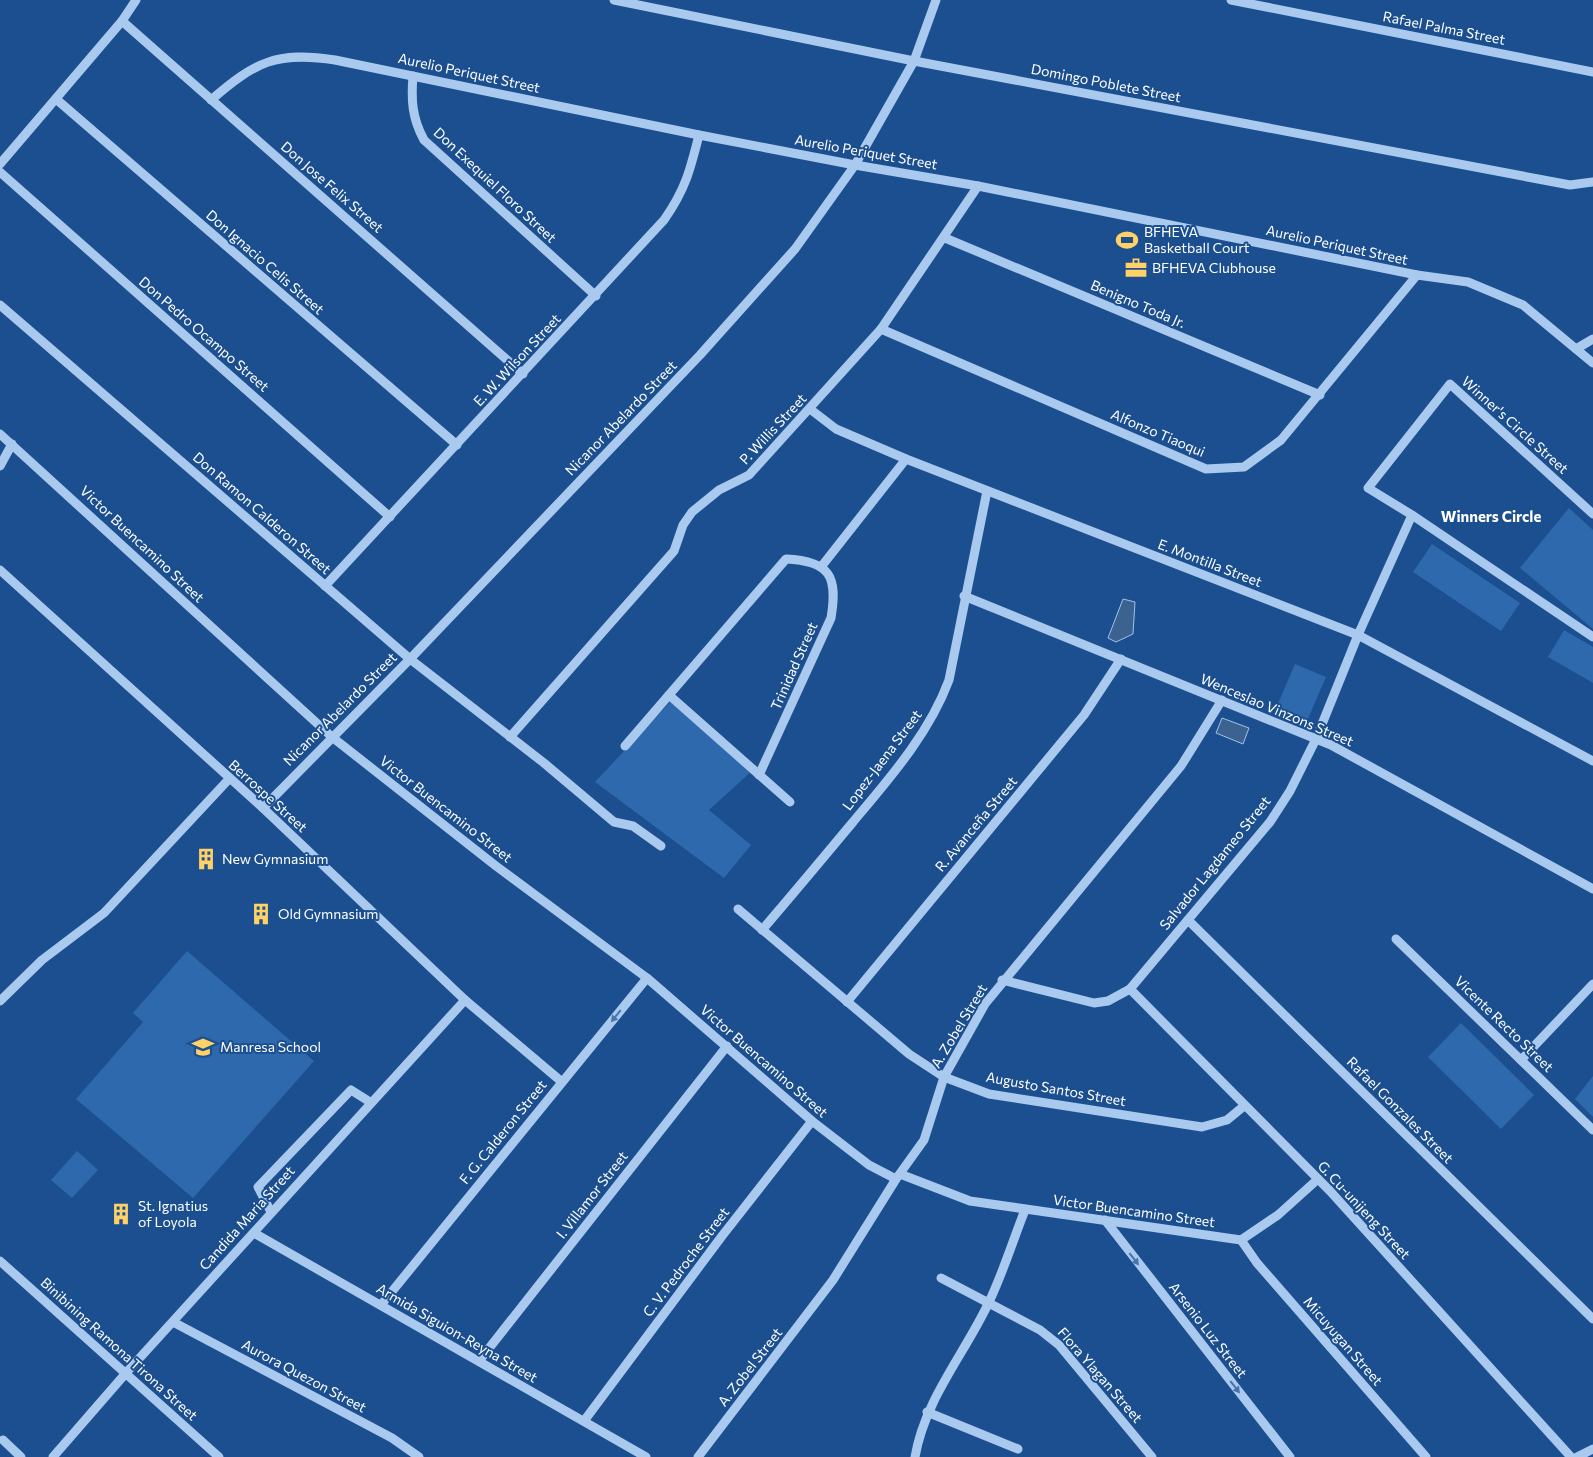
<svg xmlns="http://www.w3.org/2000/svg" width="1593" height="1457" font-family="Commissioner,sans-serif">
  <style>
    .green { fill: #2e69ad }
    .water { fill: #3c6290; stroke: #9cc4f0 }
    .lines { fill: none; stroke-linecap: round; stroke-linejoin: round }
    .minor { stroke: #a9c9ee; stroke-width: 9 }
    .oneway { fill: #4674ac }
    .labels { text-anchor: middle; stroke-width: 4; stroke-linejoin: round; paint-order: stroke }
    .street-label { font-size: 14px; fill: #fff; stroke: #1b4f8f }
    .poi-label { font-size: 14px; fill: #fff; stroke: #1b4f8f; text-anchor: start }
    .neighbourhood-label { font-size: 15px; font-weight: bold; fill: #fff; stroke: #1b4f8f }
  </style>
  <rect width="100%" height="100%" fill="#1b4f8f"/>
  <g class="green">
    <polygon points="1569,508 1593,530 1593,629 1520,568"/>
    <polygon points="1432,544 1520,603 1501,631 1413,572"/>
    <polygon points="1564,630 1593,647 1593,683 1548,657"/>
    <polygon points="1295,664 1326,677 1307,721 1276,708"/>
    <polygon points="671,701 752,771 709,810 751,845 724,878 595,782"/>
    <polygon points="187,951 314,1061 193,1198 76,1099 143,1022 133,1013"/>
    <polygon points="1461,1023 1534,1095 1501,1129 1428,1057"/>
    <polygon points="1593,1076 1593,1117 1575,1099"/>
    <polygon points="77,1151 98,1170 72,1198 51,1180"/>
  </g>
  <g class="water">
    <polygon points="1123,599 1135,602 1133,634 1116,642 1108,638"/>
    <polygon points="1222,718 1249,728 1243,744 1216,733"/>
  </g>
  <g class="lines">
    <g class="minor">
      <polyline points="614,0 914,61 1570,185 1593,182"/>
      <polyline points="1231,0 1593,72"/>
      <polyline points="122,21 523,374"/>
      <path d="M413 76C411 100 412 118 424 140L596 296"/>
      <polyline points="56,99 457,445"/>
      <path d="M211 100C255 62 276 51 335 60L699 135 855 165 978 186 1417 275 1468 282 1523 305 1593 363"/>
      <polyline points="0,164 122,21 136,0"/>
      <polyline points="0,172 390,517"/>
      <polyline points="945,238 1320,395"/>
      <polyline points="0,305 410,659 544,763 614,822 633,826 661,846"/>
      <polyline points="881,329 1206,469 1244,467 1281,440 1417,275"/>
      <polyline points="1576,349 1593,339"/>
      <polyline points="810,409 836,429 906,459 1358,635 1593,761"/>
      <polyline points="0,434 332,737 496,866 647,978 812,1121 869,1165 896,1179"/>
      <polyline points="0,466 12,444"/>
      <polyline points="1593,514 1450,384 1368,488 1412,515 1593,637"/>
      <polyline points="821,567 906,459"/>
      <polyline points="0,570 263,808 465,1000 562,1082"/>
      <path d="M325 586 664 220C685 190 690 171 699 135"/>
      <polyline points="964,596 1331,745 1593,889"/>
      <polyline points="669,695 790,802"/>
      <polyline points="510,737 674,551 683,525 692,512 719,490 749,475 881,329 978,186"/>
      <path d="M625 746 786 559C830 561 838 576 831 618L759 775"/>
      <polyline points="263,808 410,659 700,355 795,249 855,165 914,61 936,0"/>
      <polyline points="738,909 909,1054 944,1077 989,1094 1202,1127 1227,1120 1244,1106"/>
      <polyline points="1188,920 1593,1319"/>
      <path d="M762 930C793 894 823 858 853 822 889 779 929 734 949 680L987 491"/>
      <polyline points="1396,939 1593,1130"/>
      <polyline points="1002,980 1094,1003 1108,1001 1130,989 1270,822 1290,791 1316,739 1358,635 1412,515"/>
      <polyline points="1130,989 1330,1191 1571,1457"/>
      <polyline points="0,1001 42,960 104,913 229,779"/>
      <polyline points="847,1002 1084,715 1121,659"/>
      <polyline points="1521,1060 1593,984"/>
      <polyline points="900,1174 970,1201 1241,1240 1278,1215 1318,1179"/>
      <polyline points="271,1212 258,1187 351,1090 370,1102"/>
      <polyline points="1105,1220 1290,1457"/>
      <polyline points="254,1233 646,1457"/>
      <polyline points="1241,1240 1257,1263 1426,1457"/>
      <polyline points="0,1261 219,1457"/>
      <polyline points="941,1278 1040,1330 1059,1345 1152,1457"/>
      <polyline points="381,1305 647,978"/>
      <polyline points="173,1322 392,1438 419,1457"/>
      <polyline points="479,1361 727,1046"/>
      <polyline points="927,1412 1018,1449"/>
      <polyline points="584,1421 722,1236 812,1121"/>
      <polyline points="3,1440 21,1457"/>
      <polyline points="53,1457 126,1373 465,1000"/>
      <polyline points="698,1457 833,1280 896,1179 924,1140 944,1077 985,1004 1181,766 1222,700"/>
      <path d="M915 1457C925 1399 964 1355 989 1302 1003 1273 1013 1240 1025 1210"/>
      <polyline points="1577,1457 1593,1449"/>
    </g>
  </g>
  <defs><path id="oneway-solid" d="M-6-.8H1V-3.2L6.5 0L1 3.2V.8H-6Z" transform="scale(1.25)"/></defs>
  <g class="oneway">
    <use href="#oneway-solid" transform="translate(616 1016) rotate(129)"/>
    <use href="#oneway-solid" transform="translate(1134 1259) rotate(52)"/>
    <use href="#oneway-solid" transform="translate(1235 1387) rotate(52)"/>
  </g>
  <defs>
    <g id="stadium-bare" transform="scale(1.725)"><path d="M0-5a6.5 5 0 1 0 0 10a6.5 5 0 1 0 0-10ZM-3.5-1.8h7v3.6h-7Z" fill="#ffd166" stroke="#1b4f8f" stroke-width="2.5" paint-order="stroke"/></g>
    <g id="office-bare" transform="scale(1.725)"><path d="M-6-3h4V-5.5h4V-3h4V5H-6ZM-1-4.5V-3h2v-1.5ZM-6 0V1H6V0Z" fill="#ffd166" stroke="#1b4f8f" stroke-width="2.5" paint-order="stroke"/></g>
    <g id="building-bare" transform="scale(1.725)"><path d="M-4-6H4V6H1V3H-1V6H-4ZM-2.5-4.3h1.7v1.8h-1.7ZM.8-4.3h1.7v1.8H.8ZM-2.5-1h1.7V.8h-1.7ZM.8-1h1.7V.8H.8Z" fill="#ffd166" stroke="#1b4f8f" stroke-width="2.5" paint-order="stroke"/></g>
    <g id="school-bare" transform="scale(1.725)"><path d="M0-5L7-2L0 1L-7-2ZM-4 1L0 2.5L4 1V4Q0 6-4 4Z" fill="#ffd166" stroke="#1b4f8f" stroke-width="2.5" paint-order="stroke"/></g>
  </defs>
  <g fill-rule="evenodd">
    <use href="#stadium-bare" x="1127" y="240"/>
    <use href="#office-bare" x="1136" y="268"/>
    <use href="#building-bare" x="206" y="859"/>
    <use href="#building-bare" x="261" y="914"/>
    <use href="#school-bare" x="203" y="1047"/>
    <use href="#building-bare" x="121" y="1214"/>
  </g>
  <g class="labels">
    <g class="street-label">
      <text transform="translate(1444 28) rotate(11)" y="5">Rafael Palma Street</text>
      <text transform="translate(469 73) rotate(12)" y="5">Aurelio Periquet Street</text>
      <text transform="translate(1106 83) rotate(11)" y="5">Domingo Poblete Street</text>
      <text transform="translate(866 152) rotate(10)" y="5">Aurelio Periquet Street</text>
      <text transform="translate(495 185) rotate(43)" y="5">Don Exequiel Floro Street</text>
      <text transform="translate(332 187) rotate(41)" y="5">Don Jose Felix Street</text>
      <text transform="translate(1337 245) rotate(12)" y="5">Aurelio Periquet Street</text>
      <text transform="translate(265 262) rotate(41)" y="5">Don Ignacio Celis Street</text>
      <text transform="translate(1138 304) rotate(23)" y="5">Benigno Toda Jr.</text>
      <text transform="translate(204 334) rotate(41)" y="5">Don Pedro Ocampo Street</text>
      <text transform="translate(517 360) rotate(-47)" y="5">E. W. Wilson Street</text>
      <text transform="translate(621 418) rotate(-46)" y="5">Nicanor Abelardo Street</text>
      <text transform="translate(1515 425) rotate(42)" y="5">Winner's Circle Street</text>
      <text transform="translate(773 429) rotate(-47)" y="5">P. Willis Street</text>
      <text transform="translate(1158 433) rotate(23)" y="5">Alfonzo Tiaoqui</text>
      <text transform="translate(262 513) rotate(41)" y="5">Don Ramon Calderon Street</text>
      <text transform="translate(142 544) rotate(43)" y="5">Victor Buencamino Street</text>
      <text transform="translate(1210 563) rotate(21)" y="5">E. Montilla Street</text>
      <text transform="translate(794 666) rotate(-66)" y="5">Trinidad Street</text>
      <text transform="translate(340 709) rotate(-45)" y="5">Nicanor Abelardo Street</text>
      <text transform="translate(1277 710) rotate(23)" y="5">Wenceslao Vinzons Street</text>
      <text transform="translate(882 760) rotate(-53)" y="5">Lopez-Jaena Street</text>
      <text transform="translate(268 796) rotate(42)" y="5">Berrospe Street</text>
      <text transform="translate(446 809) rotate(38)" y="5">Victor Buencamino Street</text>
      <text transform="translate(976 824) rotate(-50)" y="5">R. Avanceña Street</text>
      <text transform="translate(1215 863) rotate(-51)" y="5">Salvador Lagdameo Street</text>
      <text transform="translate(1504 1024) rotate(44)" y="5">Vicente Recto Street</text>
      <text transform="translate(959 1026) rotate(-59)" y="5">A. Zobel Street</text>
      <text transform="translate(764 1061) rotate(41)" y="5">Victor Buencamino Street</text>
      <text transform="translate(1056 1089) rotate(10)" y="5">Augusto Santos Street</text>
      <text transform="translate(1400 1110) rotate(45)" y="5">Rafael Gonzales Street</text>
      <text transform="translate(503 1132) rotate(-51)" y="5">F. G. Calderon Street</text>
      <text transform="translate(592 1195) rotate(-52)" y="5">I. Villamor Street</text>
      <text transform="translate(1364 1210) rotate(47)" y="5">G. Cu-unijeng Street</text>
      <text transform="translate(1134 1211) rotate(8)" y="5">Victor Buencamino Street</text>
      <text transform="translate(247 1218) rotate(-48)" y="5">Candida Maria Street</text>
      <text transform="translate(686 1262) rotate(-53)" y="5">C. V. Pedroche Street</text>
      <text transform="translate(1208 1330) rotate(52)" y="5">Arsenio Luz Street</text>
      <text transform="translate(457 1333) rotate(30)" y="5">Armida Siguion-Reyna Street</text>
      <text transform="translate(1343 1341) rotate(49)" y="5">Micuyugan Street</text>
      <text transform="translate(119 1349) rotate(42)" y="5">Binibining Ramona Tirona Street</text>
      <text transform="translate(750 1367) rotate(-52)" y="5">A. Zobel Street</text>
      <text transform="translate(1100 1375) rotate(49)" y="5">Flora Ylagan Street</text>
      <text transform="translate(304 1376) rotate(28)" y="5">Aurora Quezon Street</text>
    </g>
    <g class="poi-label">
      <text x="1144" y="237">BFHEVA<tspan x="1144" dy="16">Basketball Court</tspan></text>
      <text x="1152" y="273">BFHEVA Clubhouse</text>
      <text x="222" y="864">New Gymnasium</text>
      <text x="278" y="919">Old Gymnasium</text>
      <text x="220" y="1052">Manresa School</text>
      <text x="138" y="1211">St. Ignatius<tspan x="138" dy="16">of Loyola</tspan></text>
    </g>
    <g class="neighbourhood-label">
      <text x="1491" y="522">Winners Circle</text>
    </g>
  </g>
</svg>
